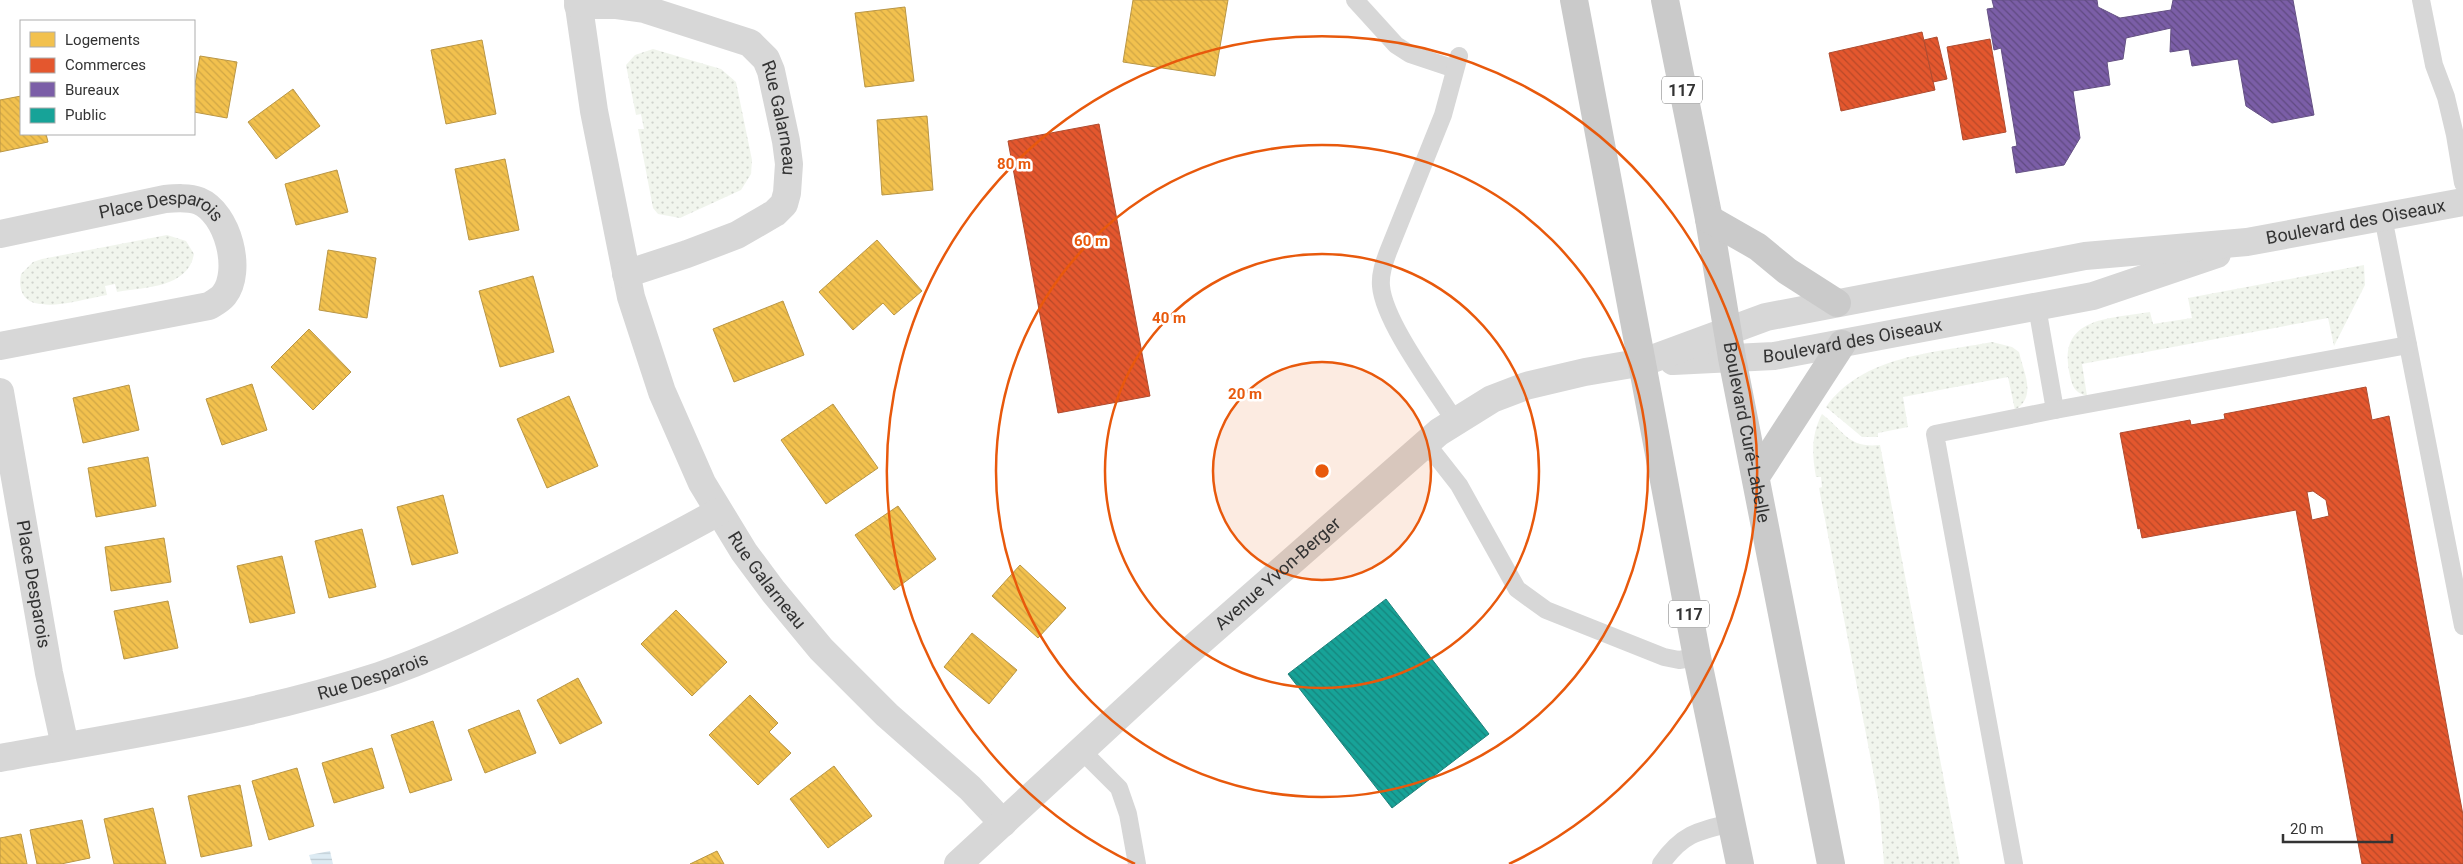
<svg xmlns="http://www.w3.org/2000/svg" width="2463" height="864" font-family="Roboto,sans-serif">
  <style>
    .grass { fill: url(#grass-dots) }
    .water { fill: url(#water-rules) }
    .homes { fill: url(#homes-back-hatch); stroke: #b99646 }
    .shops { fill: url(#shops-back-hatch); stroke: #af4c30; fill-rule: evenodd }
    .offices { fill: url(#offices-back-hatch); stroke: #655184 }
    .public { fill: url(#public-back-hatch); stroke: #1f817a }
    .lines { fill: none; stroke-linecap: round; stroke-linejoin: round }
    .service { stroke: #d7d7d7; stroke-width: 18 }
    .minor { stroke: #d7d7d7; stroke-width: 28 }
    .tertiary { stroke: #d7d7d7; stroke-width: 28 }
    .primary { stroke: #cacaca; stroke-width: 28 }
    .ring { fill: none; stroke: #e8590c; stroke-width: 2.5 }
    .labels { text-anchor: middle; stroke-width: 5; stroke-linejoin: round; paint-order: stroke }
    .shield { fill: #fff; stroke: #707070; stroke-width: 1 }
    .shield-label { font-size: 16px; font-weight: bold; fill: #333 }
    .street-label { font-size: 18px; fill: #333; stroke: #fff }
    .centre { fill: #e8590c; stroke: #fff; stroke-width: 2.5 }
    .ring-label { font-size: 15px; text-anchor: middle; font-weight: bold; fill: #e8590c; stroke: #fff; stroke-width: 5; stroke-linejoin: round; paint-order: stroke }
  </style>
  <defs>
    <pattern id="grass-dots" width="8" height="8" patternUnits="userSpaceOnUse" patternTransform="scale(1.25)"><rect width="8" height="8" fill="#f1f5ed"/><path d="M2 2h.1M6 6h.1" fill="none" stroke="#cfd2cc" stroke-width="1.8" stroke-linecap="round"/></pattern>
    <pattern id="water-rules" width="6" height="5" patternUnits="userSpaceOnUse" patternTransform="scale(1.25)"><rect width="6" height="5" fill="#ddebf3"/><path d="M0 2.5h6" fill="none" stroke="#becad1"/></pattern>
    <pattern id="homes-back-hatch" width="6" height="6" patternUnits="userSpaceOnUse" patternTransform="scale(1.25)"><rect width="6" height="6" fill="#f2c14e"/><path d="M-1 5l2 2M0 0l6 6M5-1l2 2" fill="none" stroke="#d0a645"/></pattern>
    <pattern id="shops-back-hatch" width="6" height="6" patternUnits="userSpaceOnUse" patternTransform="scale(1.25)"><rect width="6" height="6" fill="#e4572e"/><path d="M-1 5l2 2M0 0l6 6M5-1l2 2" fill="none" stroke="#b94928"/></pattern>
    <pattern id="offices-back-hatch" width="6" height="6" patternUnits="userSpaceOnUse" patternTransform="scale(1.25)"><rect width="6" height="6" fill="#7b5ea7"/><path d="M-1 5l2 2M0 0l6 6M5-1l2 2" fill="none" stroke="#604a81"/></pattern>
    <pattern id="public-back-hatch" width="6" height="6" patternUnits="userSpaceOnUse" patternTransform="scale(1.25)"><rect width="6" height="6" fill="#17a398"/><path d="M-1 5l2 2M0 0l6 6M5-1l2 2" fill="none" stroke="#15857d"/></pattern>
  </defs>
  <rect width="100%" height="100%" fill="#fff"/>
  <g class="grass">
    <polygon points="653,49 721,69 736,82 752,160 751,174 741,190 680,218 658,214 653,208 638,129 644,129 641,114 636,115 626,65 635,55"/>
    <path d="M167 235 186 241 194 254C188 288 145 287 117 292L115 284 105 286 107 295C80 299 12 324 21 274L33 262 42 259Z"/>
    <path d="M2364 265 2365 285 2334 346 2328 318 2082 364 2087 396C2073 392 2072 385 2069 371 2059 316 2111 319 2150 312L2153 324 2192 318 2188 298Z"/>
    <path d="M1992 342 2012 347 2019 352C2024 374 2037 396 2015 410L2008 377 1903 397 1908 427 1878 433V437H1862L1826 407C1863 355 1934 353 1992 342Z"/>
    <path d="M1822 414C1846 433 1848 448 1880 445L1960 864H1884L1879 802 1819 488 1822 487 1821 477H1816C1812 455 1811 435 1822 414Z"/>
  </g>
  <polygon class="water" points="330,851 333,864 312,864 309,855"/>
  <g class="homes">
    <polygon points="1133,0 1228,0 1215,76 1123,62"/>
    <polygon points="905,7 914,81 865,87 855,13"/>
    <polygon points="482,40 496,114 446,124 431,50"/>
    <polygon points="200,56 237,62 227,118 194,112 194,90"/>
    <polygon points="293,89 320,126 276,159 248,122"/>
    <polygon points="21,96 21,134 46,134 48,142 0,152 0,100"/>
    <polygon points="927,116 933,190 882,195 877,120"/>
    <polygon points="505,159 519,230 469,240 455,169"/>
    <polygon points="337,170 348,212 296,225 285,184"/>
    <polygon points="877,240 922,291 894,315 883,303 853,330 819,292"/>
    <polygon points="328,250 376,258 367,318 319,310"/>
    <polygon points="533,276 554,352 500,367 479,291"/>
    <polygon points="783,301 804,355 734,382 713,329"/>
    <polygon points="309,329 351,372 313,410 271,367"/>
    <polygon points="252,384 267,430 222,445 206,399"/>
    <polygon points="129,385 139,430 83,443 73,398"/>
    <polygon points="569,396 598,466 547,488 517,419"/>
    <polygon points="833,404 878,468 826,504 781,440"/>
    <polygon points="148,457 156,506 96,517 88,468"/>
    <polygon points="443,495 458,553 412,565 397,507"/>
    <polygon points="898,506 936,559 894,590 855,535"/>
    <polygon points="362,529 376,587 329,598 315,541"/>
    <polygon points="164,538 171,582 111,591 105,547"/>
    <polygon points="282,556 295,613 250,623 237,566"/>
    <polygon points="1020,565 1066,608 1038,638 992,596"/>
    <polygon points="168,601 178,648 124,659 114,611"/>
    <polygon points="676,610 727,662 692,696 641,644"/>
    <polygon points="972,633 1017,670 989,704 944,667"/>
    <polygon points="578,678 602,723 560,744 537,700"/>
    <polygon points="750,695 778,723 769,732 791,753 758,785 709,735"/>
    <polygon points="519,710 536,753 485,773 468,730"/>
    <polygon points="433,721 452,780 410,793 391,735"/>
    <polygon points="372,748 384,788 334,803 322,763"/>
    <polygon points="834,766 872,816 828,848 790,799"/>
    <polygon points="297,768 314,826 269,840 252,781"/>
    <polygon points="240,785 252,846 201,857 188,796"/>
    <polygon points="153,808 166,864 114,864 104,819"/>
    <polygon points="82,820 90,858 61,864 37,864 30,830"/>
    <polygon points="21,834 27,864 0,864 0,838"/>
    <polygon points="717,851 724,864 690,864"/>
  </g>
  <g class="shops">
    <polygon points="1922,32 1935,90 1841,111 1829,53"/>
    <polygon points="1937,37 1947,79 1933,82 1924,40"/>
    <polygon points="1990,39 2006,132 1963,140 1947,47"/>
    <polygon points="1099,124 1150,396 1058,413 1008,141"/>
    <path d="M2366 387 2372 420 2389 416 2463 815V864H2362L2296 510 2142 538 2140 528 2138 529 2120 433 2190 420 2191 425 2225 419 2224 414ZM2313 491 2326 500 2329 516 2312 520 2307 492Z"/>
  </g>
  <polygon class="offices" points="1992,0 2097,0 2098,7 2120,18 2171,10 2173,0 2293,0 2314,115 2272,123 2246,106 2238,59 2192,66 2189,49 2170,52 2171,28 2126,38 2123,59 2107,62 2110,85 2073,91 2080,138 2064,165 2016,173 2012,147 2017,146 2001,48 1994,50 1987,9 1994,8"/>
  <polygon class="public" points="1386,599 1489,734 1392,808 1288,674"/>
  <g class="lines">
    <g class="service">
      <polyline points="1355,0 1396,45 1410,54 1455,69"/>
      <polyline points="2421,0 2434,65 2446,97 2455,135 2463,183"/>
      <polyline points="2383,217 2463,626"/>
      <polyline points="2037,307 2055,410"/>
      <path d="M1455 421C1434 388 1384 322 1381 286 1380 274 1384 263 1388 252L1443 115 1459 56"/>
      <polyline points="1426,443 1459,485 1517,589 1546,610 1664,657 1679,660 1697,657"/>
      <polyline points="1082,751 1119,788 1128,814 1137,864"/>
      <path d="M1661 864C1682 834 1697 831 1732 823"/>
      <polyline points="2014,864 1935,434 2055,410 2408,345"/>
    </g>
    <g class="minor">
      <path id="s1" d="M578 0 594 111 631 297 662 392 702 483 744 552 773 591 821 649 887 715 970 788 1003 823"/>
      <path id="s2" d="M578 5H615L644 9 750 43 766 59 771 71 786 141 789 164 787 193 784 204 775 213 737 235 687 254 626 274"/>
      <path id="s3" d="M0 234 165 199C176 198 189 197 199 201 228 213 243 271 224 295 220 300 214 303 209 306L0 346"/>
      <path id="s4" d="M0 392 49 673 65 746"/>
      <path id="s5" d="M0 758C127 735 256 716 379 676 436 657 491 629 544 603 603 573 661 544 718 512"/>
      <path id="s6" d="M958 864 1186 654 1439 432 1492 399 1526 386 1585 372 1644 362"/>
    </g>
    <g class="tertiary">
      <path id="s7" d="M1673 361 1774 356 2093 296 2217 254"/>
      <path id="s8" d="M1644 362 1766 317 2085 256 2247 242 2463 202"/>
    </g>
    <g class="primary">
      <polyline points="1574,0 1697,657 1740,864"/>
      <path id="s9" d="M1665 0 1709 219 1732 358 1831 864"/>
      <polyline points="1709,219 1758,247 1787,271 1837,303"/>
      <polyline points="1757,475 1842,344"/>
    </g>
  </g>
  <circle cx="1322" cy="471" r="109" fill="#e8590c" fill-opacity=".12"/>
  <g class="ring">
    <circle cx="1322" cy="471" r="109"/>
    <circle cx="1322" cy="471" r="217"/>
    <circle cx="1322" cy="471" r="326"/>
    <path d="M1135 864A435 435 0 1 1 1509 864"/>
  </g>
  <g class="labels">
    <g class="shield">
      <rect x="1662" y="76.5" width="40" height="27" rx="4"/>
      <rect x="1669" y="600.5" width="40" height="27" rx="4"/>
    </g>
    <g class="shield-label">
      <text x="1682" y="96">117</text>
      <text x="1689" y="620">117</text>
    </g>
    <g class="street-label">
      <text dy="6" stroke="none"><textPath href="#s2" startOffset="261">Rue Galarneau</textPath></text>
      <text dy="6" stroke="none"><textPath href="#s3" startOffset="166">Place Desparois</textPath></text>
      <text dy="6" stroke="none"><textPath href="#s8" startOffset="728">Boulevard des Oiseaux</textPath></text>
      <text dy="6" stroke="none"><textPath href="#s7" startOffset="181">Boulevard des Oiseaux</textPath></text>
      <text dy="6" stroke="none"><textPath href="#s9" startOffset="440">Boulevard Curé-Labelle</textPath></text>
      <text dy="6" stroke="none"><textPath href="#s6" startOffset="432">Avenue Yvon-Berger</textPath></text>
      <text dy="6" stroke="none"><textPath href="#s1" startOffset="618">Rue Galarneau</textPath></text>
      <text dy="6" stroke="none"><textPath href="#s4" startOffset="195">Place Desparois</textPath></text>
      <text dy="6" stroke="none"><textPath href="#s5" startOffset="382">Rue Desparois</textPath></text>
    </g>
  </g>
  <circle cx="1322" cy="471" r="8" class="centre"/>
  <g class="ring-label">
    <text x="1014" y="169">80 m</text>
    <text x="1091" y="246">60 m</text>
    <text x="1169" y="323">40 m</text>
    <text x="1245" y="399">20 m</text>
  </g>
  <rect x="20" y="20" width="175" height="115" fill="#ffffff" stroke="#adadad"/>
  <rect x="30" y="32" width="25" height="15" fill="#f2c14e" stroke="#adadad"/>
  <text x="65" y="45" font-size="15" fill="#333333">Logements</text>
  <rect x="30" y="58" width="25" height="15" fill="#e4572e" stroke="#adadad"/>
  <text x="65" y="70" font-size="15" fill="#333333">Commerces</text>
  <rect x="30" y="82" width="25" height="15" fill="#7b5ea7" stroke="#adadad"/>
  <text x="65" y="95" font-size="15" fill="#333333">Bureaux</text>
  <rect x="30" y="108" width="25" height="15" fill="#17a398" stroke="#adadad"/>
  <text x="65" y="120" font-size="15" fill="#333333">Public</text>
  <path d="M2283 834v8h109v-8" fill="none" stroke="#333333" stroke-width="2.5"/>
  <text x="2290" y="834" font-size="15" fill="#333333" stroke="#ffffff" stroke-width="4" paint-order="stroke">20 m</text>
</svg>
